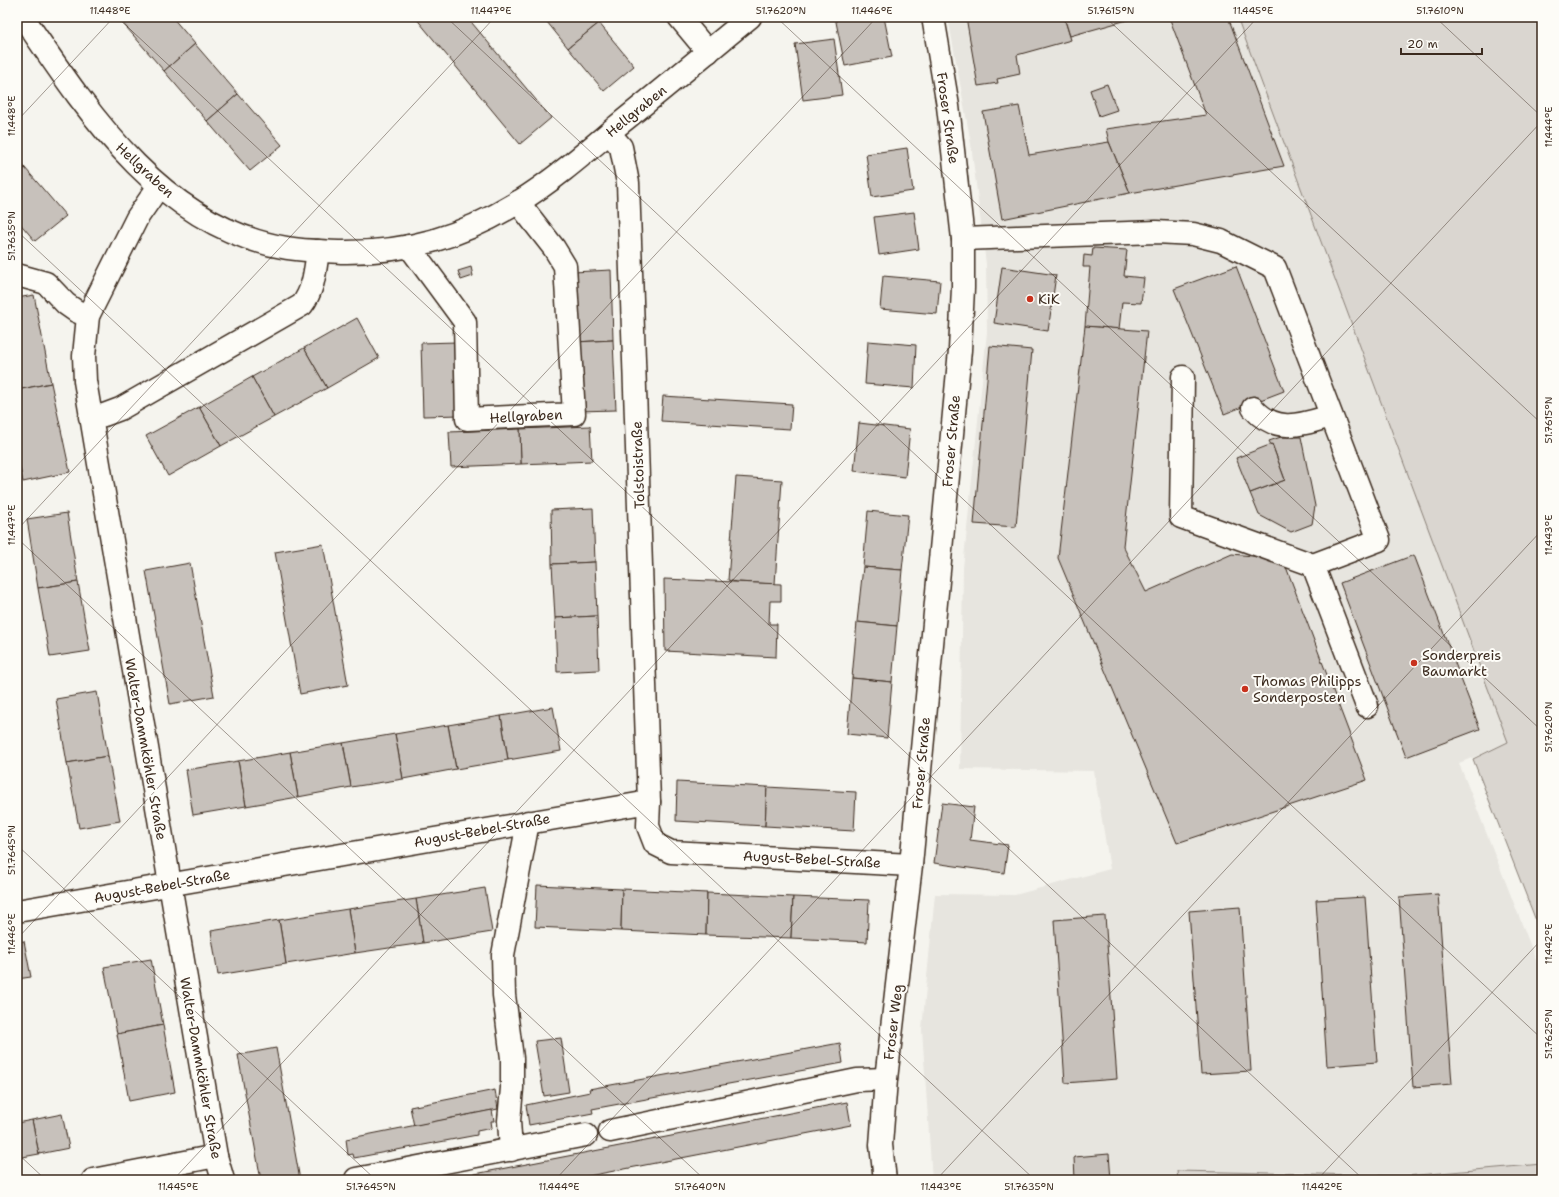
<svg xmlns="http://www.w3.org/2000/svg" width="1559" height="1197" font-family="'Shantell Sans',sans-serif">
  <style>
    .built { fill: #e7e5df }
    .green { fill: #dad6d0; stroke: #8a8077 }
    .building { fill: #c7c1bb; stroke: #3b2a1e }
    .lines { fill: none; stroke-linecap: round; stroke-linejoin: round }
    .minor-casing { stroke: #3b2a1e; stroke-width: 25 }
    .minor { stroke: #fdfcf7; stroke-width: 22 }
    .ticks { fill: none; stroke: #3b2a1e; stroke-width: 1; stroke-opacity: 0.45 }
    .poi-dot { fill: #c8321e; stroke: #fdfcf7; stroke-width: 1.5 }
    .labels { text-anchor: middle; stroke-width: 4; stroke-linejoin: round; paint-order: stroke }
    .street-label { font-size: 14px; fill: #3b2a1e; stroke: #fdfcf7 }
    .poi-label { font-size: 14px; fill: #3b2a1e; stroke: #fdfcf7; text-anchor: start }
    .neatline { fill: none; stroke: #3b2a1e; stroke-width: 1.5 }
    .ticks-label { font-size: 10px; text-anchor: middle; fill: #3b2a1e }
  </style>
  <rect width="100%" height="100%" fill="#f5f4ee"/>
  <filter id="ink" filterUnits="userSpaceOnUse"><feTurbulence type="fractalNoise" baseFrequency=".025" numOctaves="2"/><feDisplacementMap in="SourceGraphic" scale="8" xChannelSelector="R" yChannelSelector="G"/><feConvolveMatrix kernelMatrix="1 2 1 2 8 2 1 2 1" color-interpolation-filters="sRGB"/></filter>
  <g filter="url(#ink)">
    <polygon class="built" points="948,17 1237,17 1509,743 1459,763 1542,975 1542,1164 1406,1176 1178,1171 1178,1180 932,1180 922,1029 935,894 1015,895 1110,869 1094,771 960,769 963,568 987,332 986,264 971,144"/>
    <g class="green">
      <polygon points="1237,17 1542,17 1542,936 1473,759 1508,742"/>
      <polygon points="1542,1164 1542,1180 1178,1180 1177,1171 1406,1176"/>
    </g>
    <g class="building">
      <polygon points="125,17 172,17 195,44 164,71 121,21"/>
      <polygon points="415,17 467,17 551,118 520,144"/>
      <polygon points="543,17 594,17 599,23 568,48"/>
      <polygon points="835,17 884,17 892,57 845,66"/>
      <polygon points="966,17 1064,17 1071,40 1017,55 1020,74 997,79 998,83 978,86"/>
      <polygon points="1064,17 1138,17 1070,36"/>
      <polygon points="1169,17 1228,17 1284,166 1130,193 1109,142 1106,129 1206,115"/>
      <polygon points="599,23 634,66 604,91 568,48"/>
      <polygon points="834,39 842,95 803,100 795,44"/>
      <polygon points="195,44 238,94 207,121 164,71"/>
      <polygon points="1107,84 1117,110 1099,116 1090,90"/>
      <polygon points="238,94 282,145 250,171 207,121"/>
      <polygon points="1019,106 1029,155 1109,142 1130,193 1002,219 983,112"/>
      <polygon points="907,148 913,191 872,197 866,154"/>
      <polygon points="17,158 25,168 17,175"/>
      <polygon points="25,168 66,216 35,241 17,220 17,175"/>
      <polygon points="914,212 919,249 879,255 874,217"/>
      <polygon points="1093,248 1127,250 1124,276 1144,278 1141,303 1122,302 1119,329 1085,326 1090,267 1083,267 1084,255 1092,256"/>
      <polygon points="1236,266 1284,391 1224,414 1174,289"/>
      <polygon points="471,267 473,276 461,280 458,271"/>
      <polygon points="1002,267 1056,275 1048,331 994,323"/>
      <polygon points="611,270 613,340 575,342 573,272"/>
      <polygon points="883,276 940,281 937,314 880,309"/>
      <polygon points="34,295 51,383 17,390 17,298"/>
      <polygon points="357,318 379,358 327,388 304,348"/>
      <polygon points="1085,326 1147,331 1123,546 1146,592 1232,554 1283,559 1367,780 1177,843 1058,558"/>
      <polygon points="613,340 616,410 578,411 575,342"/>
      <polygon points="868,341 916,345 914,388 865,384"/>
      <polygon points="457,342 460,415 423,416 421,343"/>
      <polygon points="990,346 1032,350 1016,527 974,524"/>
      <polygon points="304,348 327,388 274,417 252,377"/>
      <polygon points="252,377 274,417 221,446 199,407"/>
      <polygon points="51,383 70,472 23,482 17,453 17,390"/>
      <polygon points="663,396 792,404 790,429 661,421"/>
      <polygon points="199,407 221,446 168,476 146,436"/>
      <polygon points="859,423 910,429 905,477 854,471"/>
      <polygon points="590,426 592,461 521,464 520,429"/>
      <polygon points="520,429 521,464 451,467 449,432"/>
      <polygon points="1281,437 1301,437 1315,506 1312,524 1291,532 1259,515 1250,493 1285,480 1272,444 1271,445 1269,441"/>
      <polygon points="1272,444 1285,480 1250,493 1236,458"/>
      <polygon points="736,477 782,480 775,584 736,582 728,580"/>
      <polygon points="593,508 595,562 552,564 551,510"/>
      <polygon points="868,511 908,515 902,570 863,567"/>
      <polygon points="67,513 78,582 38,588 27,519"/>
      <polygon points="323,544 348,685 300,694 275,552"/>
      <polygon points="1414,555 1480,729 1406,757 1340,583"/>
      <polygon points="595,562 597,616 555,618 552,564"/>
      <polygon points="190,563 214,696 170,704 146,571"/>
      <polygon points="863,567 902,570 897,626 857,622"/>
      <polygon points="664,579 781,584 781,601 770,601 769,624 777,624 776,657 665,651"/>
      <polygon points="78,582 90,651 50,657 38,588"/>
      <polygon points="597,616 599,670 557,672 555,618"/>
      <polygon points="857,622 897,626 892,682 852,678"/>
      <polygon points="852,678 892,682 887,738 847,734"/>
      <polygon points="97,692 108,756 67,763 56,699"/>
      <polygon points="553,707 561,751 508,760 501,716"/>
      <polygon points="501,716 508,760 456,769 448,725"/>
      <polygon points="448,725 456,769 403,779 395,734"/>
      <polygon points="395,734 403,779 351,787 343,743"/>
      <polygon points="343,743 351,787 298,797 290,752"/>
      <polygon points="290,752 298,797 246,806 238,761"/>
      <polygon points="108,756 120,821 79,828 67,763"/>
      <polygon points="238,761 246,806 193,815 186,770"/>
      <polygon points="677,782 767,787 765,826 676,821"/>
      <polygon points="767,787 856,792 854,831 765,826"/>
      <polygon points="942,803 974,807 970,840 1008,845 1004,873 934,863"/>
      <polygon points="537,885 622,889 621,931 535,927"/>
      <polygon points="485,888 492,932 423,943 416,899"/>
      <polygon points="622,889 707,893 706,935 621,931"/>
      <polygon points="707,893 793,897 791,938 706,935"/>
      <polygon points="1438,894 1452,1084 1413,1087 1399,897"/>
      <polygon points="793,897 869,900 867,942 791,938"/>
      <polygon points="1365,897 1377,1062 1327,1066 1316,900"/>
      <polygon points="416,899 423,943 355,953 348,909"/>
      <polygon points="1240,907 1251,1071 1201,1074 1189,911"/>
      <polygon points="348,909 355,953 286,964 279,920"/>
      <polygon points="1105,916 1117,1079 1065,1083 1054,920"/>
      <polygon points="279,920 286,964 218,975 211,931"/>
      <polygon points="24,941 31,977 17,979 17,942"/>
      <polygon points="151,959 163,1025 117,1034 104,967"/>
      <polygon points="163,1025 175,1092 129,1101 117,1034"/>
      <polygon points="561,1038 569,1092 544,1096 535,1041"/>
      <polygon points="840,1043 843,1063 592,1109 593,1113 529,1125 526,1105 590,1092 589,1089"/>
      <polygon points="276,1048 300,1180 261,1180 238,1055"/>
      <polygon points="495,1090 498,1109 414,1126 410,1107"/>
      <polygon points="847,1102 851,1125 568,1180 444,1180"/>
      <polygon points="492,1110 494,1121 491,1121 492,1128 477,1131 477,1135 354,1158 353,1154 348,1155 346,1139"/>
      <polygon points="62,1114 69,1148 39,1154 32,1120"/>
      <polygon points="32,1120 39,1154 17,1158 17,1123"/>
      <polygon points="1109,1154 1111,1180 1075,1180 1074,1157"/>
    </g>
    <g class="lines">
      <g class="minor-casing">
        <g id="minor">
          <path d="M23 17C88 113 163 228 287 248 305 251 323 251 341 252 408 253 461 237 517 203 553 181 585 153 617 126 662 90 706 53 750 17"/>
          <polyline points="679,17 708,52"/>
          <polyline points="609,133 621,147 628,183 649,802"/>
          <polyline points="159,186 137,218 88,316 84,356 85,381 216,1156 223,1180"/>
          <polyline points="963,239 1156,232 1193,234 1221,241 1275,268 1379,540 1313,565 1181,517 1183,377"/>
          <polyline points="409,246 465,322 467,419 574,414 565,266 554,248 518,202"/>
          <polyline points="17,275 46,283 66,304 76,311 88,316"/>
          <path d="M1253 408C1276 435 1303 424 1331 416"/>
          <path d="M90 417 104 415 120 409 302 305C314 289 315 271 318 251"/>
          <polyline points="1313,565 1367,706"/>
          <polyline points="17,911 649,802 648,826 655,844 671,852 911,865"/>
          <polyline points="610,1131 857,1080 886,1079"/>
          <polyline points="511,1150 509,1121 512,1088 512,1058 504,995 503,955 528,822"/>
          <polyline points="356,1179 586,1135"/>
          <polyline points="93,1180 216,1156"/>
          <polyline points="885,1180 881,1145 886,1079 911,865 960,350 963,288 963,239 948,106 933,17"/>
        </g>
      </g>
      <use href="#minor" class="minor"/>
    </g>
  </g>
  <path class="ticks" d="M117 17 1364 1180M446 17 1542 1039M776 17 1542 731M1105 17 1542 424M1435 17 1542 117M17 121 114 17M17 231 1035 1180M17 530 495 17M17 538 705 1180M17 845 376 1180M17 939 877 17M17 1153 46 1180M173 1180 1258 17M555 1180 1542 121M936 1180 1542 530M1317 1180 1542 939"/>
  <g class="poi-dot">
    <circle cx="1030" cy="299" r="4"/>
    <circle cx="1414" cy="663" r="4"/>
    <circle cx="1245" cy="689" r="4"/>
  </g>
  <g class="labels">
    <g class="street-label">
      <text transform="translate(636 111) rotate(-39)" y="5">Hellgraben</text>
      <text transform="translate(948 118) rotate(82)" y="5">Froser Straße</text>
      <text transform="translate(145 170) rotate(43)" y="5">Hellgraben</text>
      <text transform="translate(526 416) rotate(-3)" y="5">Hellgraben</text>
      <text transform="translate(951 441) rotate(-85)" y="5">Froser Straße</text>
      <text transform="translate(638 465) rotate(-92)" y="5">Tolstoistraße</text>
      <text transform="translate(146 749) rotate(80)" y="5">Walter-Dammköhler Straße</text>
      <text transform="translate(921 763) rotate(-85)" y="5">Froser Straße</text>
      <text transform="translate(482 830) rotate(-10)" y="5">August-Bebel-Straße</text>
      <text transform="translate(812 859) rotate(3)" y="5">August-Bebel-Straße</text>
      <text transform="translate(162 886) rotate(-10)" y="5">August-Bebel-Straße</text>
      <text transform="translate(893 1022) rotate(-83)" y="5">Froser Weg</text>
      <text transform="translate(201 1068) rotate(80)" y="5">Walter-Dammköhler Straße</text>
    </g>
    <g class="poi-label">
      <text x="1038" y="304">KiK</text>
      <text x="1422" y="660">Sonderpreis<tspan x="1422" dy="16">Baumarkt</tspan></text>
      <text x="1253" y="686">Thomas Philipps<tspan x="1253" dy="16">Sonderposten</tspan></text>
    </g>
  </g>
  <rect width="1559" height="1197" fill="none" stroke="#fdfcf7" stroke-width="44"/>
  <path d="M1401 48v6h81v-6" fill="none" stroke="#3b2a1e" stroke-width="2"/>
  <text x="1407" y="48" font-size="12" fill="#3b2a1e" stroke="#fdfcf7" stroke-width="3" paint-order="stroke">20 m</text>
  <rect x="22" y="22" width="1515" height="1153" class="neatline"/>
  <g class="ticks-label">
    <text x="110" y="14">11.448°E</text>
    <text x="491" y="14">11.447°E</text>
    <text x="781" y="14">51.7620°N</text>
    <text x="872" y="14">11.446°E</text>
    <text x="1111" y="14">51.7615°N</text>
    <text x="1253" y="14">11.445°E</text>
    <text x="1440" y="14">51.7610°N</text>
    <text transform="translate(11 116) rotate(-90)" y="4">11.448°E</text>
    <text transform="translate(1548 127) rotate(-90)" y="4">11.444°E</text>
    <text transform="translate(11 236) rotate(-90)" y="4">51.7635°N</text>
    <text transform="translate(1548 420) rotate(-90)" y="4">51.7615°N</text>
    <text transform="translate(11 525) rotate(-90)" y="4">11.447°E</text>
    <text transform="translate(1548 535) rotate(-90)" y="4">11.443°E</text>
    <text transform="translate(1548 727) rotate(-90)" y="4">51.7620°N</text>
    <text transform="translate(11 850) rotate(-90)" y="4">51.7645°N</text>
    <text transform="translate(11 934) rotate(-90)" y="4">11.446°E</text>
    <text transform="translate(1548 944) rotate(-90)" y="4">11.442°E</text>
    <text transform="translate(1548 1034) rotate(-90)" y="4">51.7625°N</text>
    <text x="178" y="1190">11.445°E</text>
    <text x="371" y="1190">51.7645°N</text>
    <text x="559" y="1190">11.444°E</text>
    <text x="700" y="1190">51.7640°N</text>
    <text x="941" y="1190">11.443°E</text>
    <text x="1029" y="1190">51.7635°N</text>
    <text x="1322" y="1190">11.442°E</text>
  </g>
</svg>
